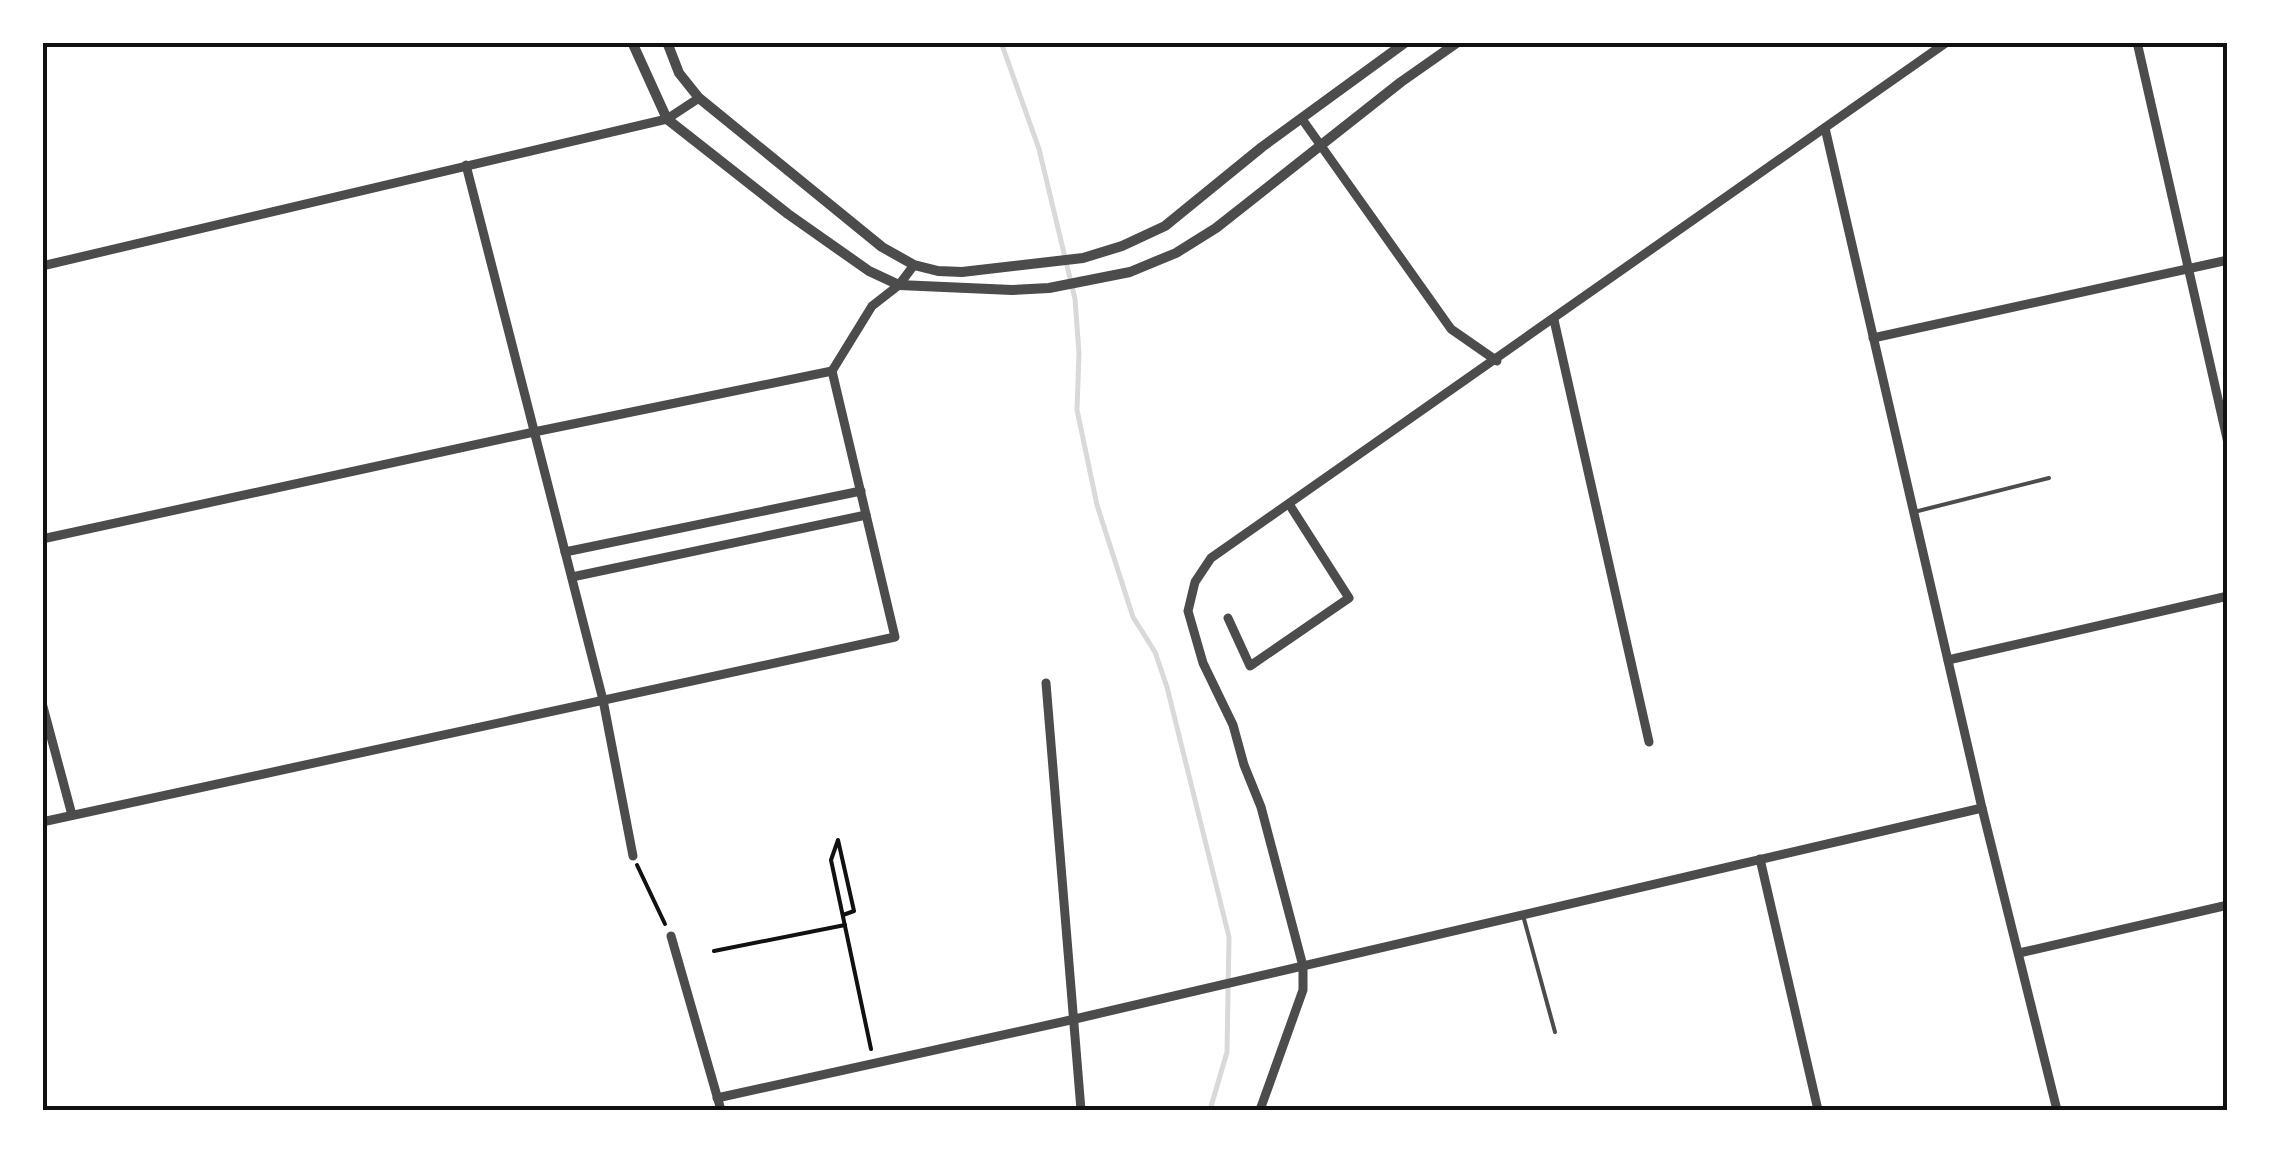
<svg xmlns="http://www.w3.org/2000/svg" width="2270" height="1153" font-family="Mulish,sans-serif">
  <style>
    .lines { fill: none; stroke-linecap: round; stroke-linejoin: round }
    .stream { stroke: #d9d9d9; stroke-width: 5 }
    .path { stroke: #111; stroke-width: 4 }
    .service { stroke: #4c4c4c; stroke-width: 4 }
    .minor { stroke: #4c4c4c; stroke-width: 9 }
    .tertiary { stroke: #4c4c4c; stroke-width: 10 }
    .neatline { fill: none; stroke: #111; stroke-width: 4 }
  </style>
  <rect width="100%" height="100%" fill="#fff"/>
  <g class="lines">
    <polyline class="stream" points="1001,42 1039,149 1075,299 1079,353 1077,410 1097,505 1133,617 1155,652 1167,687 1229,937 1227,1052 1210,1110"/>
    <g class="path">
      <polyline points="637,865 665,924"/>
      <polyline points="843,915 854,911 838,840 831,860 871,1049"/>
      <polyline points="714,951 845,925"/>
    </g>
    <g class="service">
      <polyline points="1914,512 2049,478"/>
      <polyline points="1524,919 1555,1032"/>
    </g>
    <g class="minor">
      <polyline points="2137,42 2228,443"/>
      <polyline points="1302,119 1451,329 1497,361"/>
      <polyline points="1825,128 1982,808 2057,1110"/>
      <polyline points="466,165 603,700 633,856"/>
      <polyline points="42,266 667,119 699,98"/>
      <polyline points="1554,320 1649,742"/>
      <polyline points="1873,338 2228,260"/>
      <polyline points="42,539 534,432 832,371"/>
      <polyline points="565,552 861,491"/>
      <polyline points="572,577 866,515"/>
      <polyline points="1228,618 1250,666 1349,598 1289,504"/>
      <polyline points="1948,660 2228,596"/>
      <polyline points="1046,683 1081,1110"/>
      <polyline points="42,703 72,815"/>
      <polyline points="42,822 895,637 832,371 872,306 899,285 914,265"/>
      <polyline points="1760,859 1818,1110"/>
      <polyline points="671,936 721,1110"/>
      <polyline points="2019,953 2228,905"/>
      <polyline points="717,1098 1075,1019 1982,808"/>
      <polyline points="1260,1110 1303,990 1303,966 1261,807 1244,765 1233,725 1203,663 1188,611 1195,582 1211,558 1947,42"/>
    </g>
    <g class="tertiary">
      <polyline points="632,42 667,119 788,214 869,271 899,285 1012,290 1049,288 1130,272 1176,253 1216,228 1401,82 1458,42"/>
      <polyline points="667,42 679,73 699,98 882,247 914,265 938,271 962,272 1083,258 1122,246 1165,226 1262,147 1406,42"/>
    </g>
  </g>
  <rect width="2270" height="1153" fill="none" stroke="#ffffff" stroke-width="90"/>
  <rect x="45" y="45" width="2180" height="1063" class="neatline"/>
</svg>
